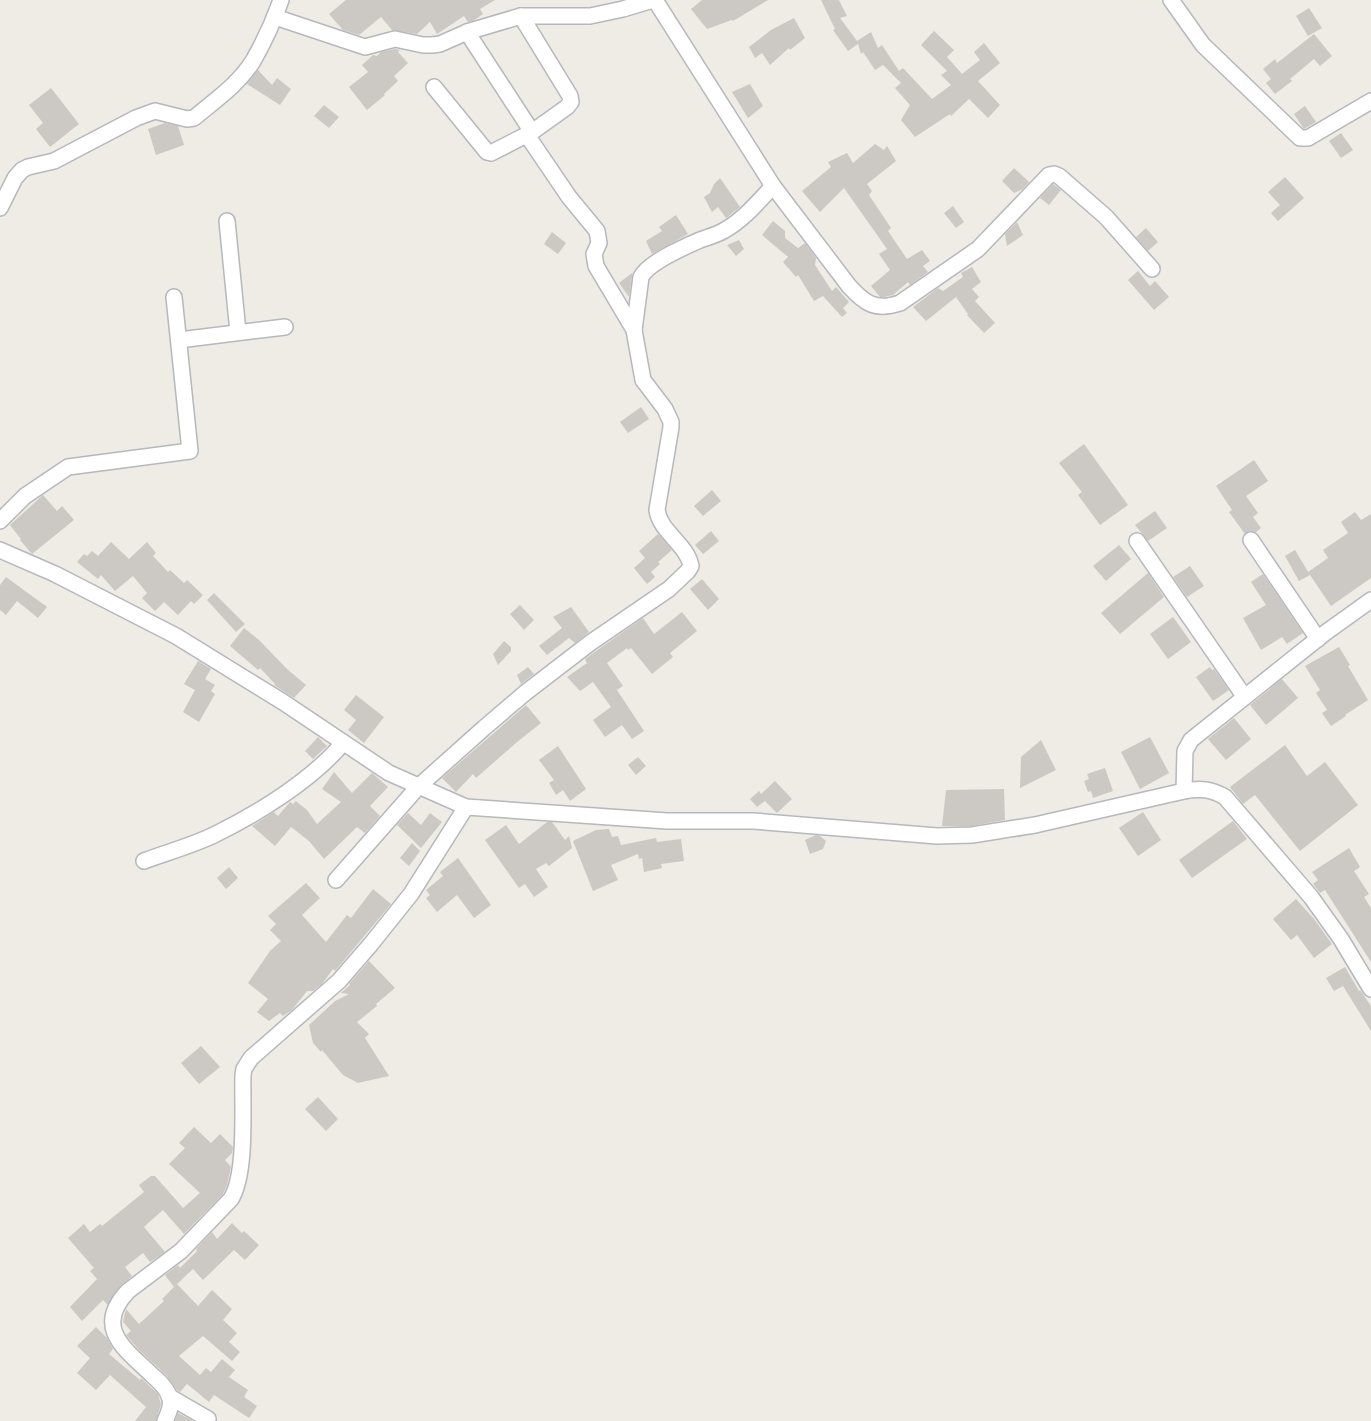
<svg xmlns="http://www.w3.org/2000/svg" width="1371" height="1421" font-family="Lato,sans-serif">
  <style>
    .building { fill: #ccc9c4 }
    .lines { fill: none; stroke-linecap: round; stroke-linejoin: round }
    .minor-casing { stroke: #b5b8bc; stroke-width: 18 }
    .minor { stroke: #fff; stroke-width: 15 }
  </style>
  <rect width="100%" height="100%" fill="#efece5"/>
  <g class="building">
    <polygon points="346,0 495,0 480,9 483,14 473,21 468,22 464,16 437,34 430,22 417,34 392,30 381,17 359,35 343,30 329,14"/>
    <polygon points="702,0 768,0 733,21 732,20 707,29 691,9"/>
    <polygon points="821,0 839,0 847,16 840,18 857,41 871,32 878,48 882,45 899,71 903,68 932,99 951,85 941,75 947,71 921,45 934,31 954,50 947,57 962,74 980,60 974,52 984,43 1000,63 978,81 1000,105 988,118 969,99 951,116 950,114 915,137 901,120 910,105 895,88 901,83 883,65 875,70 863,52 861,54 858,44 848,51 833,30 835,29"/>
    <polygon points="1309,8 1322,28 1308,36 1296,16"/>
    <polygon points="794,18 805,38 790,50 789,48 770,65 762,53 755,58 749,47 771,30"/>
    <polygon points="1314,34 1332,56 1320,66 1314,59 1290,79 1292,81 1275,94 1266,83 1271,79 1263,69 1275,59 1277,63"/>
    <polygon points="395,49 400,50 398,52 408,63 394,76 398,81 384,94 385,95 367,110 349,87 368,72 362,65 373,55 377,56 381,52"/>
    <polygon points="258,70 272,85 277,78 291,89 280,105 247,84"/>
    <polygon points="750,84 763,106 748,118 732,92"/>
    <polygon points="51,88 79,124 50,147 36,129 43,123 29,105"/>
    <polygon points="324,105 339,117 329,128 314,116"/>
    <polygon points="1305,106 1316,122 1304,129 1294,114"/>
    <polygon points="165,123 178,126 184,145 156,155 148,129"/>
    <polygon points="1341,133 1353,150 1341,158 1329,141"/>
    <polygon points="875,144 884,150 887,146 896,161 867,184 872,191 869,195 891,228 888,231 907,259 922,250 930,261 923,266 928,272 910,285 908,282 893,295 884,297 880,297 871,286 890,270 879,254 887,249 844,188 820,212 802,191 831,167 828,162 847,153 853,163"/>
    <polygon points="1014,168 1029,182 1023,189 1014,193 1002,181"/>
    <polygon points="1285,177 1304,198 1278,221 1271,213 1280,205 1268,192"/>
    <polygon points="720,178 740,207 726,218 718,207 712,212 704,197 710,193 714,184"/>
    <polygon points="1053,184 1061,190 1049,205 1040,198"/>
    <polygon points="953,206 964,222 956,228 944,213"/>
    <polygon points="676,215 688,234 652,254 646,241 662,231 659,227"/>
    <polygon points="773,221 785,231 785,238 798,248 805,243 816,258 815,265 832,291 836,287 849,302 843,308 847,313 842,317 823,296 814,301 798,275 796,277 783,262 788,257 762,235"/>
    <polygon points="1017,222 1023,235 1007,246 1005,234"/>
    <polygon points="1146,228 1158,242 1148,251 1136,237"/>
    <polygon points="552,232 566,243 558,254 544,244"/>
    <polygon points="739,240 744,249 736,256 727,245"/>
    <polygon points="972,267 981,282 972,289 979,297 975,301 995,323 984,333 967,315 968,314 956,297 926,321 913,307 938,288 943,291 963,277 961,273"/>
    <polygon points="1138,271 1150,286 1155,281 1169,297 1154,310 1128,280"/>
    <polygon points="632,273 632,276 629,297 619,283"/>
    <polygon points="641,407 649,419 628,433 620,422"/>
    <polygon points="1084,444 1128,505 1100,525 1078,495 1082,492 1059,463"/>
    <polygon points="1254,460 1268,481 1246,496 1258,513 1253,517 1261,528 1256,532 1250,531 1245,534 1229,512 1232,510 1216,486"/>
    <polygon points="712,490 721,501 703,516 694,506"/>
    <polygon points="43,495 57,511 62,506 74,520 32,554 20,540 21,539 10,525"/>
    <polygon points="1155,511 1167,528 1148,541 1135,525"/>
    <polygon points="1355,512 1361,520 1371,514 1371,578 1331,606 1308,572 1328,558 1323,550 1348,533 1341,522"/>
    <polygon points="711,531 719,541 703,554 695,545"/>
    <polygon points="658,534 672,550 658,562 660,564 651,572 655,577 647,584 634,568 645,558 639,551"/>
    <polygon points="111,542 129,559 147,542 156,553 153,556 168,572 170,570 184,583 187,580 203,595 194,604 191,601 178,615 164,602 155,611 142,598 147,593 133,576 115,591 101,575 98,579 77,562 84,554 87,556 92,551 98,556"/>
    <polygon points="1119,545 1131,559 1106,581 1093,566"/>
    <polygon points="1295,550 1310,575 1299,581 1285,556"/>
    <polygon points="1190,566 1204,586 1187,597 1173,577"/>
    <polygon points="1148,573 1164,597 1120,634 1101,613"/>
    <polygon points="1263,574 1303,633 1287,644 1282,637 1261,650 1243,618 1266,605 1251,582"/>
    <polygon points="6,577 47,607 38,618 17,601 6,615 0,610 0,585"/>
    <polygon points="702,579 719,599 708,610 690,589"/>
    <polygon points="214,593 245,624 236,632 207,600"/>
    <polygon points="520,605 534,620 524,630 510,614"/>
    <polygon points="571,607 589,632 575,643 569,638 547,655 539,646 562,628 553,617"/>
    <polygon points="682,612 697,631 670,653 673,657 652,674 631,648 628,650 627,648 607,663 623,686 617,690 644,731 632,739 622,725 605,737 593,720 611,707 593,682 580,691 567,677 587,663 585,659 596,651 643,618 654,634"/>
    <polygon points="1173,617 1191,642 1168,659 1150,634"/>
    <polygon points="244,628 259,640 287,669 306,685 294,698 274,685 275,684 260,668 258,670 230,646"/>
    <polygon points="504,641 511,647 511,651 498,665 493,654"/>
    <polygon points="1339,647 1350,665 1348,666 1368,700 1345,715 1346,716 1331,726 1322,713 1327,710 1316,693 1320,690 1305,666"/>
    <polygon points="198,661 211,669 205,679 215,685 211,691 215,694 199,722 183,712 195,690 184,684"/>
    <polygon points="528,667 534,674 521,684 517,675"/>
    <polygon points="1210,667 1212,670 1214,669 1229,690 1213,701 1196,677"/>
    <polygon points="1282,679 1298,698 1266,725 1250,705"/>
    <polygon points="356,695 384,717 364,743 348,730 356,720 344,710"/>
    <polygon points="526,705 541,723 517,742 476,778 473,774 456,792 442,778"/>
    <polygon points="1234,718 1251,739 1226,760 1208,739"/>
    <polygon points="318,737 327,746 313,759 305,751"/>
    <polygon points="1150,737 1169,773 1140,789 1121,752"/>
    <polygon points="1041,740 1056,770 1020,788 1021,757"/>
    <polygon points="1285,745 1307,776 1325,762 1358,805 1300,851 1255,795 1243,804 1230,787"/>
    <polygon points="558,746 586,789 570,801 563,790 556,795 549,783 554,780 539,760"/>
    <polygon points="638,757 646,766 636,775 628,765"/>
    <polygon points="1105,768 1113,791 1093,798 1091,791 1088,792 1084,781 1089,779 1087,774"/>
    <polygon points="334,772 352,793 372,773 388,787 370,806 380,816 365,833 357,827 324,859 309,841 291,827 275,846 252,826 274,812 278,816 290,802 293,804 296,801 307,810 317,824 341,802 322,789"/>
    <polygon points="775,781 792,799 777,813 765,801 757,807 750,799 759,791 761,794"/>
    <polygon points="1004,789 1005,820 971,826 942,826 946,790"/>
    <polygon points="1143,812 1161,840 1138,856 1119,828"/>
    <polygon points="408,813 421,825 430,813 442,822 421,848 397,825"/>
    <polygon points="1233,821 1247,839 1192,878 1179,860"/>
    <polygon points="547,822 552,822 565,840 569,836 572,848 549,866 546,863 536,869 548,887 534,897 525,884 519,888 485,840 506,825 519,844"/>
    <polygon points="609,829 612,837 618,836 621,845 656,838 657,842 681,839 684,861 661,864 662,868 644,872 642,858 639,859 638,854 611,865 618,880 593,891 573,841 596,830"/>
    <polygon points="816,835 820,836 826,841 823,849 810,854 805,840"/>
    <polygon points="412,843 420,851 409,866 400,858"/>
    <polygon points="1349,848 1360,867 1354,871 1369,894 1364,897 1371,908 1371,962 1325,890 1320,893 1313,884 1318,880 1312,872"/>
    <polygon points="458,858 491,905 474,918 457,895 437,912 426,898 430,895 426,890 443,876 440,872"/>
    <polygon points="229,867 238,878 226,889 217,878"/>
    <polygon points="306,883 320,898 302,915 326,942 347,915 351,918 373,889 391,904 335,971 333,969 322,984 313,991 307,991 292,1010 283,1016 280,1013 269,1021 257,1012 268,999 248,983 270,951 281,941 270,930 276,924 268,916"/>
    <polygon points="1296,899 1314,919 1332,944 1314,958 1297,935 1291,940 1273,919"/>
    <polygon points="369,961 395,988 376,1004 377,1006 357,1022 369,1034 365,1038 389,1076 358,1083 343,1075 322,1050 321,1052 313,1043 309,1025 335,1001 349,994 341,993 350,985 349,984"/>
    <polygon points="1345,967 1359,991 1360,990 1371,1006 1371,1031 1343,986 1334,991 1326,978"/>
    <polygon points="201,1046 220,1067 199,1084 181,1063"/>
    <polygon points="318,1097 338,1119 326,1131 305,1109"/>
    <polygon points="194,1127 211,1143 220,1134 233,1147 232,1153 225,1160 231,1167 227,1185 223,1194 184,1234 163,1210 147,1224 144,1227 165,1252 150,1262 143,1253 125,1267 132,1276 121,1285 108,1305 103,1300 82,1321 70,1307 97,1279 90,1271 94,1268 68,1238 84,1224 90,1232 100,1224 102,1226 144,1192 139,1185 151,1176 155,1176 183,1208 200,1193 169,1164 185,1148 179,1143"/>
    <polygon points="232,1223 242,1233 244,1231 259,1245 245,1260 234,1250 203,1280 193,1269 174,1287 165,1275 178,1265 180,1268 197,1251 196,1249 212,1232 217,1239"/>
    <polygon points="177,1284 198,1306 212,1290 232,1309 223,1320 237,1333 229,1342 240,1352 232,1361 203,1336 179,1356 200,1375 206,1368 211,1372 222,1359 235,1370 229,1377 248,1390 244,1397 257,1406 249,1418 214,1395 209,1402 187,1384 180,1392 177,1390 167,1376 139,1350 126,1335 131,1331 123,1322 126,1309 139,1324 164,1301 162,1299"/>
    <polygon points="96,1327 107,1338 113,1349 109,1354 140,1380 141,1378 158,1394 161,1404 156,1421 135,1421 146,1407 110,1375 96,1390 77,1373 90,1358 77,1346"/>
    <polygon points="178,1413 193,1421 175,1421"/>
  </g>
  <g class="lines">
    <g class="minor-casing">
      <g id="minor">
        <path d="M655 0 773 186 849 286C865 304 876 311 900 303L978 249 1049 175 1054 174 1059 176 1106 217 1152 269"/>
        <polyline points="1171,0 1203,45 1300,138 1308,138 1371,101"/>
        <polyline points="275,17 365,47 395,39 423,45 432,45 440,44 467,32 521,16 590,16 623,9 653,0"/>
        <polyline points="434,87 487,152 491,153 532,132 467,32"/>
        <path d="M0 208 15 178 22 170 28 167 54 161 136 118 155 111 187 119 194 118C214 101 239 84 253 61 264 42 274 20 281 0"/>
        <polyline points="227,221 238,332"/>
        <path d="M634 330 641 277C649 262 684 247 700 240 708 237 717 235 725 230 744 219 758 202 773 186"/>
        <polyline points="179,340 285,327"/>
        <polyline points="0,521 25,496 68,467 190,451 174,297"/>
        <polyline points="1251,540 1318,639"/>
        <polyline points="1137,541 1244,696"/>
        <path d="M0 550 55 574 176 636 283 702 389 773 466 807 667 821H754L937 836 972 835 1035 825 1184 791C1200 788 1211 789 1225 797L1311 897 1341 939 1371 989"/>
        <polyline points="1184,791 1185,751 1191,740 1325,633 1371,600"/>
        <path d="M144 861C168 852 194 845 216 834 259 813 313 779 343 743"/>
        <path d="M336 880 418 787 484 728 525 693 590 643 669 589 688 571 691 566C687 544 660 532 657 510L671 427V422L665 409 643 380 634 330 596 266 594 254 599 243 597 231 569 197 531 141 529 136 532 132 567 107 571 102 570 96 521 16"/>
        <polyline points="170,1397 208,1419"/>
        <path d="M165 1421C168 1414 172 1407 170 1399 168 1389 159 1381 152 1375 125 1349 93 1328 128 1291L181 1251 231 1199C247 1173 242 1107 243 1075L244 1069 251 1058 339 981 371 944 411 894 466 807"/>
      </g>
    </g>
    <use href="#minor" class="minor"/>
  </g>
</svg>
